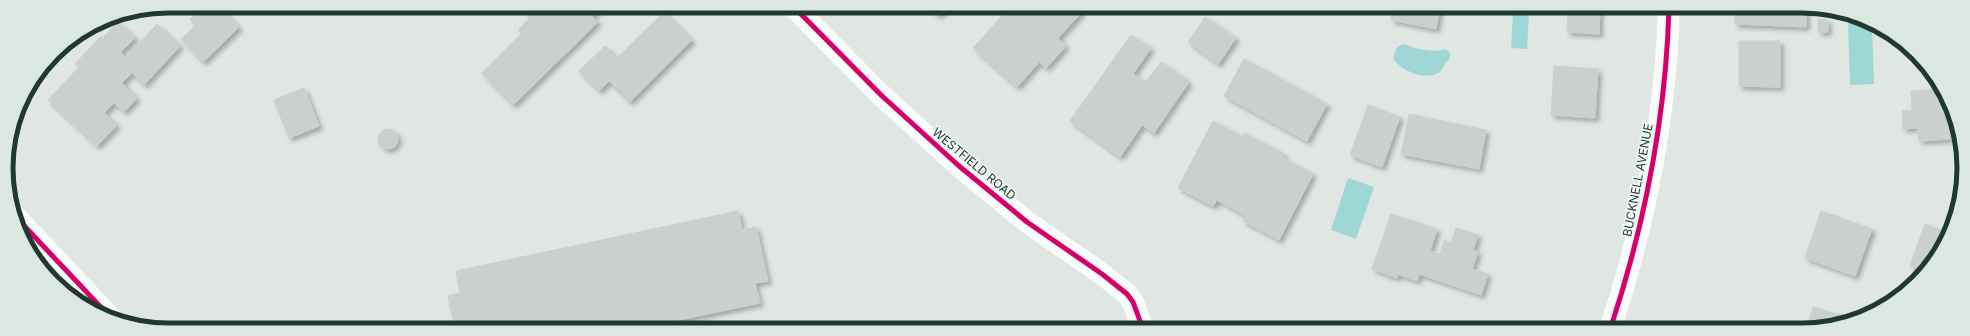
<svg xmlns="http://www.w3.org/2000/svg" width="1970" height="336" font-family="Inter,sans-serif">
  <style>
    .water { fill: #9fd7d6 }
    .building { fill: #cbd0cd; stroke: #c9d0cc; filter: url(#shadow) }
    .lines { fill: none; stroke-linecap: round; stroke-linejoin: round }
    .minor { stroke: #fafbfb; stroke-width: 22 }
    .cycleway-casing { stroke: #edf6f1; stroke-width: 8 }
    .cycleway { stroke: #d6006c; stroke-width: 5 }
    .labels { text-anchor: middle; stroke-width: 3.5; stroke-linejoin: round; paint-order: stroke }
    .street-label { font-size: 12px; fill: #1f392e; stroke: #edf6f1 }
    .rim { fill: none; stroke: #1f392e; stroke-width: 5 }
  </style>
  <defs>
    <filter id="shadow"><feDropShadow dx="3.5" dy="3.5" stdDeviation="2" flood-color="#0004"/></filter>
  </defs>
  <rect width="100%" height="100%" fill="#e0e7e3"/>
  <g class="water">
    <polygon points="1513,11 1529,13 1527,49 1511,48"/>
    <polygon points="1848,23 1872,24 1874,84 1850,85"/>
    <path d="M1403 44C1417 49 1431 53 1446 49L1450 53C1450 59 1449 59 1445 64 1443 67 1442 70 1440 72 1425 81 1404 72 1394 60 1394 52 1395 47 1403 44Z"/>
    <polygon points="1348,178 1374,187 1356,239 1331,230"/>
  </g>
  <g class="building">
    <polygon points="204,6 219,6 239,27 203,62 181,39 196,25 190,19"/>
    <polygon points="520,6 602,6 592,16 598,22 513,105 482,73 521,34 518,30 531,17"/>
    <polygon points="928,7 947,7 938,16"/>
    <polygon points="1010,7 1078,7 1083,11 1058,38 1066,46 1046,68 1039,62 1017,87 973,48"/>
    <polygon points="1394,7 1440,7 1436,29 1391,20"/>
    <polygon points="1568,7 1600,7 1599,34 1567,32"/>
    <polygon points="1735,7 1806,7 1806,27 1735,24"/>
    <polygon points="664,12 692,40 630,102 609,81 599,91 579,71 605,46 617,58"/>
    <polygon points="1205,17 1236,38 1218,64 1188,42"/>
    <polygon points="1818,19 1828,20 1828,32 1818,32"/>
    <polygon points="118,22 135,38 121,52 126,57 157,24 180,46 144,85 132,73 122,83 137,98 124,112 114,103 104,113 117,125 97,146 48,100 79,67 75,64 101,36 103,38"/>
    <polygon points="1131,35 1151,48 1133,74 1146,82 1161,62 1189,82 1154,133 1142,125 1120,157 1070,121"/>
    <polygon points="1739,41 1780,41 1780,87 1739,86"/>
    <polygon points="1244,59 1327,104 1307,141 1224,96"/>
    <polygon points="1554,66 1598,69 1595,118 1551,115"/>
    <polygon points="304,88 319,126 289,138 274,100"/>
    <polygon points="1940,89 1949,107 1950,139 1919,141 1918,128 1903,129 1902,111 1912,111 1911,91"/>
    <polygon points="1368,105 1400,117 1382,167 1350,155"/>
    <polygon points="1409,114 1486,130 1479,169 1401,154"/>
    <polygon points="1213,121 1243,137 1244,133 1284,154 1282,157 1313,174 1279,240 1243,221 1246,216 1217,200 1213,206 1178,188"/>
    <circle cx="388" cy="139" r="10"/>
    <polygon points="738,211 742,230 756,227 768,281 755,283 760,303 669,322 671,329 455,329 448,296 460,293 456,271"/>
    <polygon points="1821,211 1872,229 1855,276 1805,258"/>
    <polygon points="1391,214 1437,229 1430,251 1440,254 1444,240 1451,243 1456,228 1478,235 1473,250 1478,252 1472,269 1488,274 1481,295 1419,274 1417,281 1398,274 1397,278 1372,269"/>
    <polygon points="1925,224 1943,231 1933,260 1925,271 1910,266"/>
    <polygon points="1813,307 1846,317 1845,321 1813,330 1806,330"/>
  </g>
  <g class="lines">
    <g class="minor">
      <polyline points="794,7 881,95 959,166 1027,222 1102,274 1127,294 1133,302 1143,329"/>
      <polyline points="14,215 110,317"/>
      <path d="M1610 330C1645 224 1666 119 1669 7"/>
    </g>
    <g class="cycleway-casing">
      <g id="cycleway">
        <polyline points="794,7 881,95 959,166 1027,222 1102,274 1127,294 1133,302 1143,329"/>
        <polyline points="14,215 110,317"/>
        <path d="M1610 330C1645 224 1666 119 1669 7"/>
      </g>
    </g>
    <use href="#cycleway" class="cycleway"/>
  </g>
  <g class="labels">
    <g class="street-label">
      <text transform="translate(974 164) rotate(40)" y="4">WESTFIELD ROAD</text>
      <text transform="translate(1638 180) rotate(-79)" y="4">BUCKNELL AVENUE</text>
    </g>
  </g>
  <path d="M0 0H1970V336H0ZM168 13H1802A155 155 0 0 1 1957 168V168A155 155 0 0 1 1802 323H168A155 155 0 0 1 13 168V168A155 155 0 0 1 168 13Z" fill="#dde7e1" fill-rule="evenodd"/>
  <path class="rim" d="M168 13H1802A155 155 0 0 1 1957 168V168A155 155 0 0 1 1802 323H168A155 155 0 0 1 13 168V168A155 155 0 0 1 168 13Z"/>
</svg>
